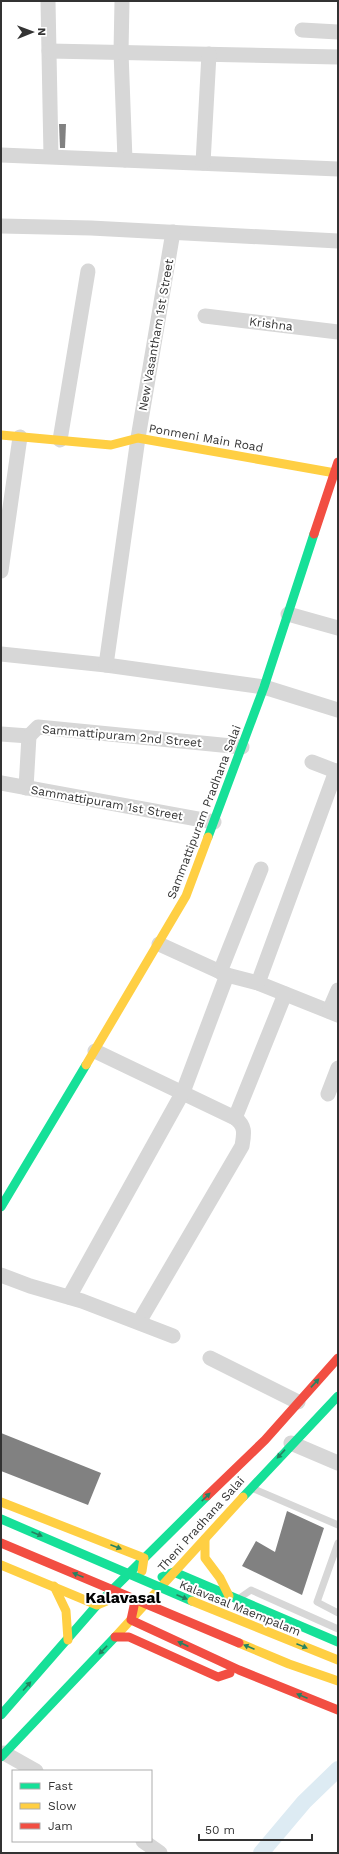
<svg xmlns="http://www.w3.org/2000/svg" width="339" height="1854" font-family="'Work Sans',sans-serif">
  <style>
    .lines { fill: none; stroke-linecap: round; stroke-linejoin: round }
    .canal { stroke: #ddebf3; stroke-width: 16 }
    .building { fill: #818181 }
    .lane { stroke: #d7d7d7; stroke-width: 7 }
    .street { stroke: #d7d7d7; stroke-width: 15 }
    .fast { stroke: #16e098; stroke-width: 9 }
    .slow { stroke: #ffcf43; stroke-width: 9 }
    .jam { stroke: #f24e42; stroke-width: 9 }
    .fast-bridge { stroke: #16e098; stroke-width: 9 }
    .slow-bridge { stroke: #ffcf43; stroke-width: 9 }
    .jam-bridge { stroke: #f24e42; stroke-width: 9 }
    .oneway { fill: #268160 }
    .labels { text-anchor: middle; stroke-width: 4; stroke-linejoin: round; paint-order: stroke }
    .street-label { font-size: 12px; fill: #333; stroke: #fff }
    .district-label { font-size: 16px; font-weight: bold; fill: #000; stroke: #fff }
  </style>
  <rect width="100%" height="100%" fill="#fff"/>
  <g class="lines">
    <polyline class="canal" points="261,1853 304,1802 338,1769"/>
  </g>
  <g class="building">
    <polygon points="59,124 66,124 65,148 60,148"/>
    <polygon points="1,1433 101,1473 88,1505 1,1471"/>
    <polygon points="287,1511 324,1528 302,1595 242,1566 256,1541 275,1552"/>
  </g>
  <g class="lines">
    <g class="lane">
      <polyline points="254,1489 338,1525"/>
      <polyline points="338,1543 317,1602 338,1613"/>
      <polyline points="241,1597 251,1590 338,1629"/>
    </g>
    <g class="street">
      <polyline points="48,1 51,156"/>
      <polyline points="122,1 121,52 125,160"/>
      <polyline points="302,30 338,32"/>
      <polyline points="49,51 338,57"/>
      <polyline points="1,155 338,169"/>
      <polyline points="203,163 209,54"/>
      <polyline points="1,226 91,228 338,241"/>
      <polyline points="205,316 338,332"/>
      <polyline points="60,440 88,271"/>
      <polyline points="1,571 20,437"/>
      <polyline points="288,614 338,628"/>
      <polyline points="1,654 106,665 264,687 338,710"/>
      <polyline points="106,665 138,438 173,232"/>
      <polyline points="1,734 29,736 26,788"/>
      <polyline points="29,736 38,727 242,747"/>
      <polyline points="312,762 338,772"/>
      <polyline points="1,783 214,822"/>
      <polyline points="159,944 227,975 258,983 338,1015"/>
      <polyline points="220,972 261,869"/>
      <polyline points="258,983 336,771"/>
      <polyline points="329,1011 338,990"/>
      <path d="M95 1051 235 1118C246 1126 244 1134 242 1146L139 1322"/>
      <polyline points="328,1094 338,1068"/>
      <polyline points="235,1118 285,994"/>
      <polyline points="1,1275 30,1286 82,1301 173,1336"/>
      <polyline points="69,1297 183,1092 227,975"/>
      <polyline points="210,1358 298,1402"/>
      <polyline points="291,1443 338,1463"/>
      <polyline points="4,1753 36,1771"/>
      <polyline points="143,1841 160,1853"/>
    </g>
    <g class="fast">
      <polyline points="208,837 264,687 314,534"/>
      <polyline points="1,1207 86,1065"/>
      <polyline points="243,1497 338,1396"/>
      <polyline points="162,1577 174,1572 338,1642"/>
      <polyline points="1,1715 97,1605 207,1496"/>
      <polyline points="1,1757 116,1636"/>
    </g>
    <g class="slow">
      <polyline points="1,435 111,445 138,438 335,473"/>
      <polyline points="86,1065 186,896 208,837"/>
      <polyline points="1,1502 144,1558 142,1571"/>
      <polyline points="205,1539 205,1558 220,1578 229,1596"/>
      <polyline points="1,1565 97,1605 111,1599"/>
      <polyline points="54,1586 66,1611 68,1640"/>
      <polyline points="116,1636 243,1497"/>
    </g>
    <g class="jam">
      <polyline points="314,534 338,462"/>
      <polyline points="207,1496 265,1440 338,1358"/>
      <polyline points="134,1606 131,1620 239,1670 338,1710"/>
      <polyline points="115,1637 129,1637 218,1677 230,1673"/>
    </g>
    <polyline class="fast-bridge" points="1,1519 192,1601"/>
    <g class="slow-bridge">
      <polyline points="192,1601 338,1660"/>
      <polyline points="239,1643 289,1664 338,1681"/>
    </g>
    <polyline class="jam-bridge" points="1,1543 239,1643"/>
  </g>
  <defs><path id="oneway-solid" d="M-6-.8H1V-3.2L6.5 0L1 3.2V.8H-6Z"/></defs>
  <g class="oneway">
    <use href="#oneway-solid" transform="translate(315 1383) rotate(-47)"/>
    <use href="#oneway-solid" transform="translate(281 1454) rotate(133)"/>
    <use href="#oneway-solid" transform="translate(206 1497) rotate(-44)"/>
    <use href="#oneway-solid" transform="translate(37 1534) rotate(23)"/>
    <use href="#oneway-solid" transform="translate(116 1547) rotate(21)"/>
    <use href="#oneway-solid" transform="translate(78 1575) rotate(-158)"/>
    <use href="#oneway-solid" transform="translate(182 1597) rotate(23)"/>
    <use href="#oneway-solid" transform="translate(183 1644) rotate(-155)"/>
    <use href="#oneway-solid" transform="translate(302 1646) rotate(22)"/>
    <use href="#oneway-solid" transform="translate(249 1647) rotate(-157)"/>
    <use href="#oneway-solid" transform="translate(103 1650) rotate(134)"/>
    <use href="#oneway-solid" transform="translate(27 1686) rotate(-48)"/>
    <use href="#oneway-solid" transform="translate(302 1696) rotate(-158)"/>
  </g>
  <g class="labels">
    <g class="street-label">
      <text transform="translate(271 324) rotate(7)" y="4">Krishna</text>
      <text transform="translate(156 335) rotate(-80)" y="4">New Vasantham 1st Street</text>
      <text transform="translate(206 438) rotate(10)" y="4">Ponmeni Main Road</text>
      <text transform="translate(122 736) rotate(5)" y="4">Sammattipuram 2nd Street</text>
      <text transform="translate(107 803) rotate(10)" y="4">Sammattipuram 1st Street</text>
      <text transform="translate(204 812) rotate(-69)" y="4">Sammattipuram Pradhana Salai</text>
      <text transform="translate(201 1524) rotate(-48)" y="4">Theni Pradhana Salai</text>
      <text transform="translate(240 1608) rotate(22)" y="4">Kalavasal Maempalam</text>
    </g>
    <g class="district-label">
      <text x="123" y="1603">Kalavasal</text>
    </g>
  </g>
  <rect width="339" height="1854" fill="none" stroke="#333333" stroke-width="4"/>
  <rect x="12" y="1770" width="140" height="72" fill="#ffffff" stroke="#adadad"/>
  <rect x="20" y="1783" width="20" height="6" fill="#16e098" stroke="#adadad"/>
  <text x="48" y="1790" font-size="12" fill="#333333">Fast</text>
  <rect x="20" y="1803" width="20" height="6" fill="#ffcf43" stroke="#adadad"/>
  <text x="48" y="1810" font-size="12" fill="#333333">Slow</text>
  <rect x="20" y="1823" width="20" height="6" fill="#f24e42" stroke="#adadad"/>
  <text x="48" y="1830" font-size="12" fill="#333333">Jam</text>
  <g transform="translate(32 32) rotate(89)" stroke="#ffffff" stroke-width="3" paint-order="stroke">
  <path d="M0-3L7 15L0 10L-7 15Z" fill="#333333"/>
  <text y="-6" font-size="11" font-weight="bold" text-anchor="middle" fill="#333333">N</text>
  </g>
  <path d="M199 1834v6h113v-6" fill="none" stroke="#333333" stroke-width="2"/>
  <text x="205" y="1834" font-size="12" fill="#333333" stroke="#ffffff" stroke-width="3" paint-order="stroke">50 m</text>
</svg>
